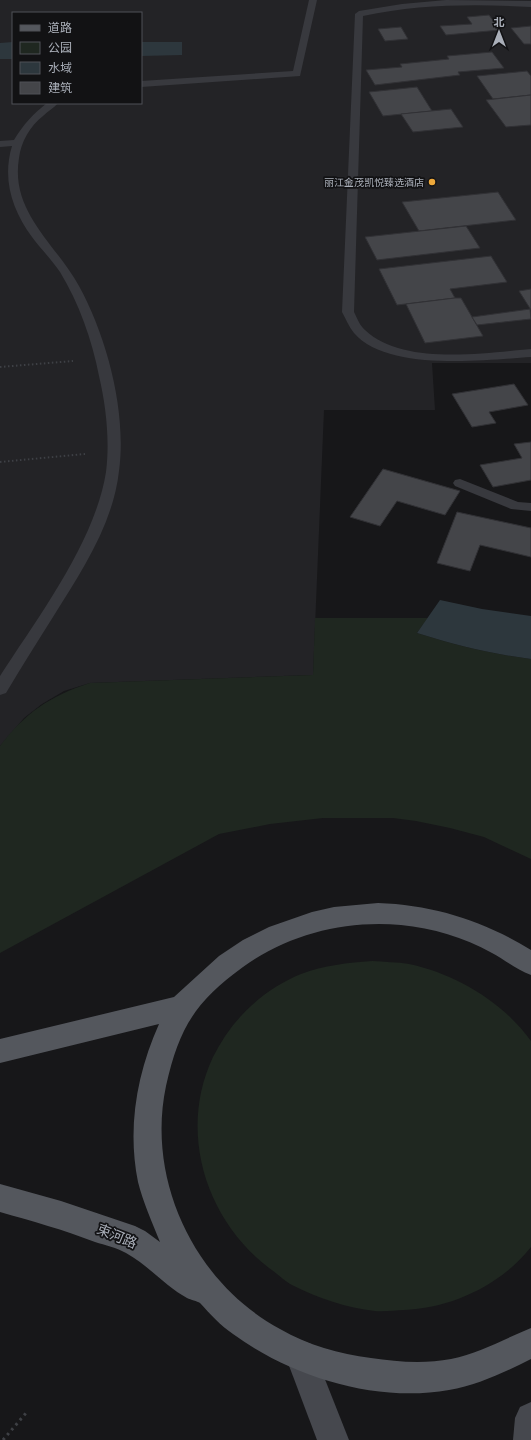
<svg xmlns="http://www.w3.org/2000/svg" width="531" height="1440" font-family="'Alegreya Sans','Noto Sans SC',sans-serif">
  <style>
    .built { fill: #232326; fill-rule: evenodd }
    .green { fill: #1f2720 }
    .water { fill: #2d373d }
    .building { fill: #444549; stroke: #313135 }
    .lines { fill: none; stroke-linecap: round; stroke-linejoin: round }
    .path-far1 { stroke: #3e4045; stroke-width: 2; stroke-dasharray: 1.5 2.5; stroke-linecap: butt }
    .path { stroke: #3e4045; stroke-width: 3; stroke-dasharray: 2.5 4; stroke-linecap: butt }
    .lane { fill: #38393e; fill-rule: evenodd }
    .secondary { fill: #46484e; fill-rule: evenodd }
    .primary { fill: #54575d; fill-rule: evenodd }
    .poi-dot { fill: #eda83b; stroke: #121214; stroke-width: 1.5 }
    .labels { text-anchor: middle; stroke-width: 3.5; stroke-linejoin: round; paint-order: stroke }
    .far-poi-label { font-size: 10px; fill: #aaafb9; stroke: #121214; text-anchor: end }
    .near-street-label { font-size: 14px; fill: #aaafb9; stroke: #121214 }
  </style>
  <rect width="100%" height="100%" fill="#171719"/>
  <path class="built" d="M0 0H531V363H432L435 410H324L313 675 90 683 64 691 42 704 24 718 0 746ZM13 13H141V103H13Z"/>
  <g class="green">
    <path d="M315 618H428L417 633C455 645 492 654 531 659V859L484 837 450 828 416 821 393 818H323L270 824 219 834 0 953V746C25 713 50 696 90 683L313 675Z"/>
    <path d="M372 961C384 962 397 962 409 964 456 974 503 1002 531 1041V1247C501 1285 452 1308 404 1310 395 1310 385 1312 375 1311 347 1308 318 1298 292 1285 284 1281 277 1273 269 1268 205 1219 178 1131 213 1057 232 1019 262 990 301 974 324 965 348 963 372 961Z"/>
  </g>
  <g class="water">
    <polygon points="13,42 13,59 0,59 0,43"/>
    <polygon points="141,42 182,42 182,55 141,56"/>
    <path d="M440 600 482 609 531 616V659C492 654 455 645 417 633Z"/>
  </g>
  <g class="building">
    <polygon points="489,15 500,30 446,35 440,26 472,24 467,17"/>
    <polygon points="531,26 531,44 524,44 511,28"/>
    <polygon points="401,27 408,39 385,41 378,29"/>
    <polygon points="492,52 504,68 458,72 460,75 375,85 366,70 402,67 400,64 449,59 447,56"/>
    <polygon points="527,71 531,76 531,95 493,99 477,76"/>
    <polygon points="417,87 432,111 383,116 369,92"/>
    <polygon points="531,95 531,125 506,127 486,100"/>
    <polygon points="451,109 463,127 413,132 401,114"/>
    <polygon points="498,192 516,220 419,231 402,202"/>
    <polygon points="466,226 480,248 377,260 365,237"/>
    <polygon points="491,256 507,282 450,289 455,298 397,305 379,269"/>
    <polygon points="531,289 531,310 519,291"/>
    <polygon points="455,298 461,298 483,336 425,343 406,304"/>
    <polygon points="530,309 531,319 477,325 472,317"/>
    <polygon points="514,384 528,405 489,412 496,423 472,427 452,394"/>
    <polygon points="531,442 531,480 493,487 480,465 522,458 514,444"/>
    <polygon points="383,469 460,491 445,515 397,501 380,526 350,517"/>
    <polygon points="457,512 531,528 531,557 480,545 470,571 437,563"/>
  </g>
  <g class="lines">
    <g class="path-far1">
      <polyline points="0,367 73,361"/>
      <polyline points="0,462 85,454"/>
    </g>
    <polyline class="path" points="3,1440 26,1413"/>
    <g class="lane">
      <polygon points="309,0 317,0 300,76 141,87 141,81 293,71"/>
      <path d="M446 0 531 1V7C475 4 419 4 363 16L354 312C357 318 360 326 365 330 403 366 483 353 531 349V357C486 360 387 372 354 333 349 327 346 319 342 312L355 14 359 11 402 4Z"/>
      <path d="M47 103H58C54 108 48 111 43 116 30 126 21 142 19 158 10 212 56 244 79 286 107 337 127 412 119 471 113 525 81 572 53 617 37 642 21 668 6 693L0 695V676C38 617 95 542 106 472 110 440 106 406 99 376 92 340 79 303 60 272 51 259 41 249 32 237 12 210 2 179 12 146L0 147V141L14 140C23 125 33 114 47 103Z"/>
      <polygon points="460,479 518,502 531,503 531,511 511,509 455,486 453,483 455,480"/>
    </g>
    <g class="secondary">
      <polygon points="300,1340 311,1344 349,1440 317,1440 285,1355 289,1344"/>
      <polygon points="531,1402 531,1440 513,1440 515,1418 520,1407"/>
    </g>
    <path class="primary" d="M378 903C434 905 484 921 531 950V975C517 970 505 960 492 953 463 937 433 928 401 925 345 920 289 934 243 967 195 1002 179 1028 166 1086 146 1181 195 1283 280 1329 308 1345 339 1354 371 1358 397 1362 425 1364 451 1359 480 1353 504 1339 531 1328V1359C505 1372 478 1385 449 1390 376 1403 292 1377 233 1334 220 1325 210 1314 200 1303 197 1301 191 1300 187 1298 165 1286 148 1265 126 1253 117 1248 105 1245 95 1242 64 1230 32 1221 0 1212V1184L61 1201 135 1226 145 1231 160 1242C152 1222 143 1202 138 1182 127 1128 137 1073 159 1024L0 1063V1039L174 997 219 956 243 940 269 927 312 912 334 907Z"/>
  </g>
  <circle class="poi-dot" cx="432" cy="182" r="4"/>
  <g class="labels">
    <g class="far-poi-label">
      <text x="424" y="186">丽江金茂凯悦臻选酒店</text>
    </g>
    <g class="near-street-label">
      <text transform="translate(117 1236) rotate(22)" y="5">束河路</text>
    </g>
  </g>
  <rect x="12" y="12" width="130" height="92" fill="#121214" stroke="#4f5156"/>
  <rect x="20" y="25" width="20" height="6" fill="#54575d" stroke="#4f5156"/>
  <text x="48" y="32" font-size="12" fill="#aaafb9">道路</text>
  <rect x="20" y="42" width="20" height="12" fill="#1f2720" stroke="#4f5156"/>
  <text x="48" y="52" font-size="12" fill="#aaafb9">公园</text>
  <rect x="20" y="62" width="20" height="12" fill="#2d373d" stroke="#4f5156"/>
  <text x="48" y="72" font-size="12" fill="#aaafb9">水域</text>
  <rect x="20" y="82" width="20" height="12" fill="#444549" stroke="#4f5156"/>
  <text x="48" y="92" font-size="12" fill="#aaafb9">建筑</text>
  <g transform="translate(499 32)" stroke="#121214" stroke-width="3" paint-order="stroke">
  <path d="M0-3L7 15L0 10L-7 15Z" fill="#aaafb9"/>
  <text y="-6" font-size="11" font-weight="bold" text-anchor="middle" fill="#aaafb9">北</text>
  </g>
</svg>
